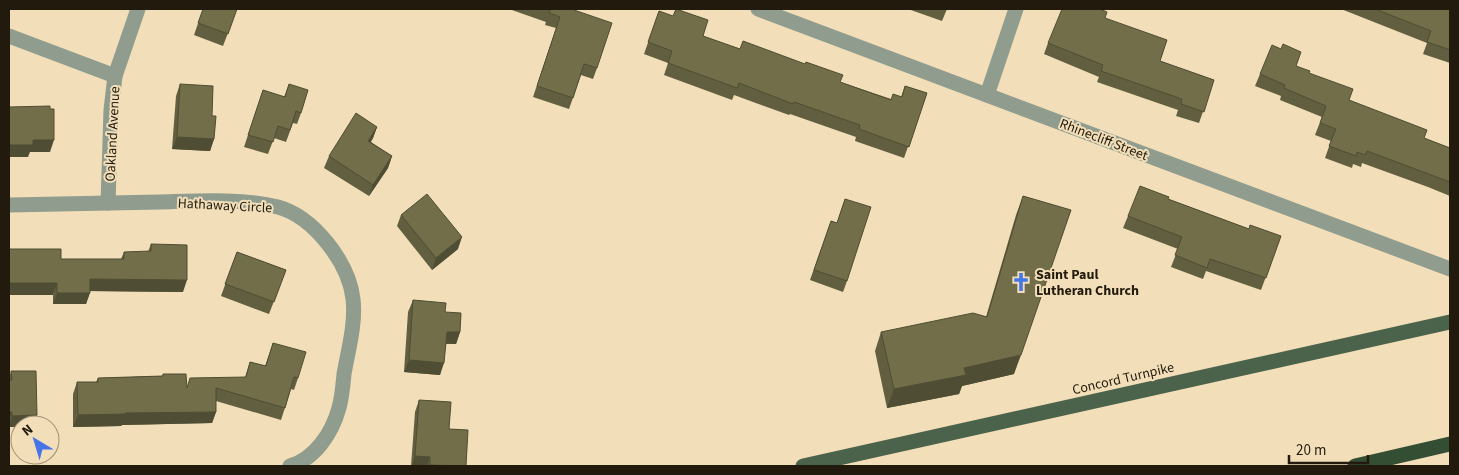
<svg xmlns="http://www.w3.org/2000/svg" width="1459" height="475" font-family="'Source Sans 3',sans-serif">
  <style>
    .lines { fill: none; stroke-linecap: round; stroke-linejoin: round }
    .minor { stroke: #8f9c8e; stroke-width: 15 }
    .major { stroke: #4b624b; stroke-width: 15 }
    .highway { stroke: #344e34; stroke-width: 15 }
    .wall { fill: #615f3f }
    .shaded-wall { fill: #4f4d33 }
    .building { fill: #716e49; stroke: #4f4d33 }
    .labels { text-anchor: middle; stroke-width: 4; stroke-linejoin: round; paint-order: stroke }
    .street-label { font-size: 14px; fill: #221b0d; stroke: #f2dfb9 }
    .poi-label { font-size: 14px; font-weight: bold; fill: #221b0d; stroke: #f2dfb9; text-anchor: start }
  </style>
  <rect width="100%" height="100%" fill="#f2dfb9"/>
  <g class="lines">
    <g class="minor">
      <polyline points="758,9 1450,269"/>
      <polyline points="9,36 115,76"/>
      <polyline points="987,95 1016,9"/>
      <polyline points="108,203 111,110 115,76 138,9"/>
      <path d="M9 205C59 204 110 203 160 202 196 201 243 198 278 207 314 217 349 263 353 299 356 323 348 351 344 374 343 385 342 397 339 408 332 433 315 459 290 466"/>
    </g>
    <polyline class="major" points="803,466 1450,322"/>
    <polyline class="highway" points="1355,466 1450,444"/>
  </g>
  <g class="wall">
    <polygon points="203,9 237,9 223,46 194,35"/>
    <polygon points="509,9 575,9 574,10 597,68 593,79 581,75 569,109 533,97 556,28 545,25 546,22"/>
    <polygon points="908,9 947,9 942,21"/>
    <polygon points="1341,9 1450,9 1450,63 1423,54 1427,43"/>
    <polygon points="659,11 703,36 740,49 840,82 891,99 901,97 905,86 927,93 904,158 855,141 856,137 790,114 789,115 734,95 732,100 664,75 668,63 644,54"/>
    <polygon points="1105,19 1160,61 1214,80 1199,123 1176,116 1178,110 1097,82 1099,77 1044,54 1048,43"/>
    <polygon points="1296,66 1309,73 1349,100 1424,138 1450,148 1450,196 1428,187 1362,163 1361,167 1353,164 1352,168 1325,158 1331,141 1315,135 1322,117 1280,100 1281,96 1255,86 1260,74"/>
    <polygon points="180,84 212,116 214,139 210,151 172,149 176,96"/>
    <polygon points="289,84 301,113 297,124 293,123 286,142 274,138 268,154 244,147 263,90 284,97"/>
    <polygon points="377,127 373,138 371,142 392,156 388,168 369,196 324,168 329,156"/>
    <polygon points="1023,196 1014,374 962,386 959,394 887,408 875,351 881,332 986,317 1016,215"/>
    <polygon points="845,199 847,281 843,292 810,280 831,221 837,223"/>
    <polygon points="1168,199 1249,229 1281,236 1261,290 1206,271 1203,279 1171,267 1178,249 1123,228 1128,216"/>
    <polygon points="401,215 458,249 432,270 397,226"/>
    <polygon points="151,244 183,292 90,291 86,304 53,304 53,295 61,259 121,259 124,252 148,252"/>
    <polygon points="237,252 286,270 269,314 221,296"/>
    <polygon points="413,300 445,312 460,332 456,344 446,344 440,375 404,372 408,312"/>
    <polygon points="273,343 298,378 294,390 291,389 281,420 216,401 216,412 212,423 122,425 121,426 73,427 73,394 77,382 96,382 98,378 162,376 163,374 187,388 245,377 250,362 265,366"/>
    <polygon points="11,371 37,415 34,425 20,425 20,427 9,427 9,379"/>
    <polygon points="419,400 449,429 466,466 411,466 415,412"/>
  </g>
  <g class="shaded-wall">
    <polygon points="377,127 373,138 364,152 368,141"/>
    <polygon points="177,137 214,139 210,151 172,149"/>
    <polygon points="33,140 54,140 50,152 30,152 28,157 9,157 9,145"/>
    <polygon points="392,156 388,168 369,196 373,185"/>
    <polygon points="462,237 458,249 432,270 436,258"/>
    <polygon points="90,279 187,280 183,292 86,291"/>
    <polygon points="9,283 57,283 53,295 9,295"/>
    <polygon points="57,293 90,293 86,304 53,304"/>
    <polygon points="447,332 460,332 456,344 442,343"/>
    <polygon points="1021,355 1014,374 962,386 959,394 887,408 894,389 964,368"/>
    <polygon points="409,360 444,363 440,375 404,372"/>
    <polygon points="9,412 12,412 9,421"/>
    <polygon points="216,412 212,423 122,425 121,426 73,427 78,415 125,413"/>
    <polygon points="37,415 34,425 20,425 20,427 9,427 12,416"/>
    <polygon points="415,456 430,457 427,466 412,466"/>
    <polygon points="430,465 458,466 429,466"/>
  </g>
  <g class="building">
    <polygon points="203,9 237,9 228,34 198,23"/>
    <polygon points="546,9 575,9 574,10 612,23 597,68 584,64 573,98 537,86 560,17 549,13 550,10"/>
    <polygon points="676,9 708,20 703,36 740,49 743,41 805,64 806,62 843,75 840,82 891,100 893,94 902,97 905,86 927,93 909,147 859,129 860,125 794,102 793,104 739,83 737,88 668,63 672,51 648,42 659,11 673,16"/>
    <polygon points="1062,9 1100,9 1107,12 1105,18 1167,40 1160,61 1214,80 1204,112 1181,104 1182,99 1101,71 1103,65 1048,43"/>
    <polygon points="1375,9 1450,9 1450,50 1427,42 1431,31"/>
    <polygon points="1283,44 1301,52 1296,66 1310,71 1309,73 1353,89 1349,100 1427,130 1424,138 1450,148 1450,182 1367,151 1365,155 1357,152 1356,156 1329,146 1336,129 1320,123 1326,106 1284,88 1285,85 1260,74 1272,45 1281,49"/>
    <polygon points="180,84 213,86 212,116 216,116 214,139 177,137"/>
    <polygon points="289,84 308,90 301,113 296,111 290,130 278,126 273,142 248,135 263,90 285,97"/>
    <polygon points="50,106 50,109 54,109 54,140 33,140 33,145 9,145 9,107"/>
    <polygon points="356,113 377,127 368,141 392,156 373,185 329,156"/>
    <polygon points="1140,186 1169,197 1168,199 1249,229 1250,225 1281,236 1266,278 1210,259 1207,268 1175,255 1182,237 1128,216"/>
    <polygon points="427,194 462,237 436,258 401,215"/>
    <polygon points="1023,196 1071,210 1021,355 964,368 966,375 894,389 881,332 973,313 987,317"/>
    <polygon points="845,199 871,207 847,281 814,270 831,221 837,223"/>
    <polygon points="151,244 187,245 187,280 90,279 90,293 57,293 57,283 9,283 9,249 61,249 61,259 124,259 124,252 151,251"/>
    <polygon points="237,252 286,270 274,302 225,284"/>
    <polygon points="413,300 446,303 445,312 461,313 460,332 447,332 444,363 409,360"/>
    <polygon points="273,343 306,352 298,378 294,377 285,408 216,388 216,412 125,413 126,414 78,415 77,382 98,382 98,378 163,376 163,374 186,374 187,388 190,378 246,377 250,362 266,366"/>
    <polygon points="11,371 36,371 37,415 12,416 12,412 9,412 9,380 12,380"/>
    <polygon points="419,400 451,402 449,429 468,430 466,466 430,465 430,457 415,456"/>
  </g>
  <defs>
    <g id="church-bare" transform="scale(1.5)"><path d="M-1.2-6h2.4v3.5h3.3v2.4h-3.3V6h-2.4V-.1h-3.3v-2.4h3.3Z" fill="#4575e6" stroke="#f2dfb9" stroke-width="2.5" paint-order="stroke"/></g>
  </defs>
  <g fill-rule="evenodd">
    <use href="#church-bare" x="1021" y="282"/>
  </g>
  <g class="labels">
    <g class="street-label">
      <text transform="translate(112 134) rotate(-87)" y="5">Oakland Avenue</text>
      <text transform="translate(1104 139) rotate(21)" y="5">Rhinecliff Street</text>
      <text transform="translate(225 205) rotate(3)" y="5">Hathaway Circle</text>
      <text transform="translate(1123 378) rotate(-13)" y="5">Concord Turnpike</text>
    </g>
    <g class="poi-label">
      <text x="1036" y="279">Saint Paul<tspan x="1036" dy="16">Lutheran Church</tspan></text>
    </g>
  </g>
  <rect width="1459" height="475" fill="none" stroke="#221b0d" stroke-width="20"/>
  <g transform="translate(35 440) rotate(322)"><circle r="24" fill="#f2dfb9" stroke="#9f9174"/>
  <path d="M0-4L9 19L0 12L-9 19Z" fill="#4575e6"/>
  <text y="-8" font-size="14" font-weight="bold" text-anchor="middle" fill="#221b0d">N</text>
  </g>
  <path d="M1289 455v8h79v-8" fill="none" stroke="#221b0d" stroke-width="2.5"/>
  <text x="1296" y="455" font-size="15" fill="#221b0d" stroke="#f2dfb9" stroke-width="4" paint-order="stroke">20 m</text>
</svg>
